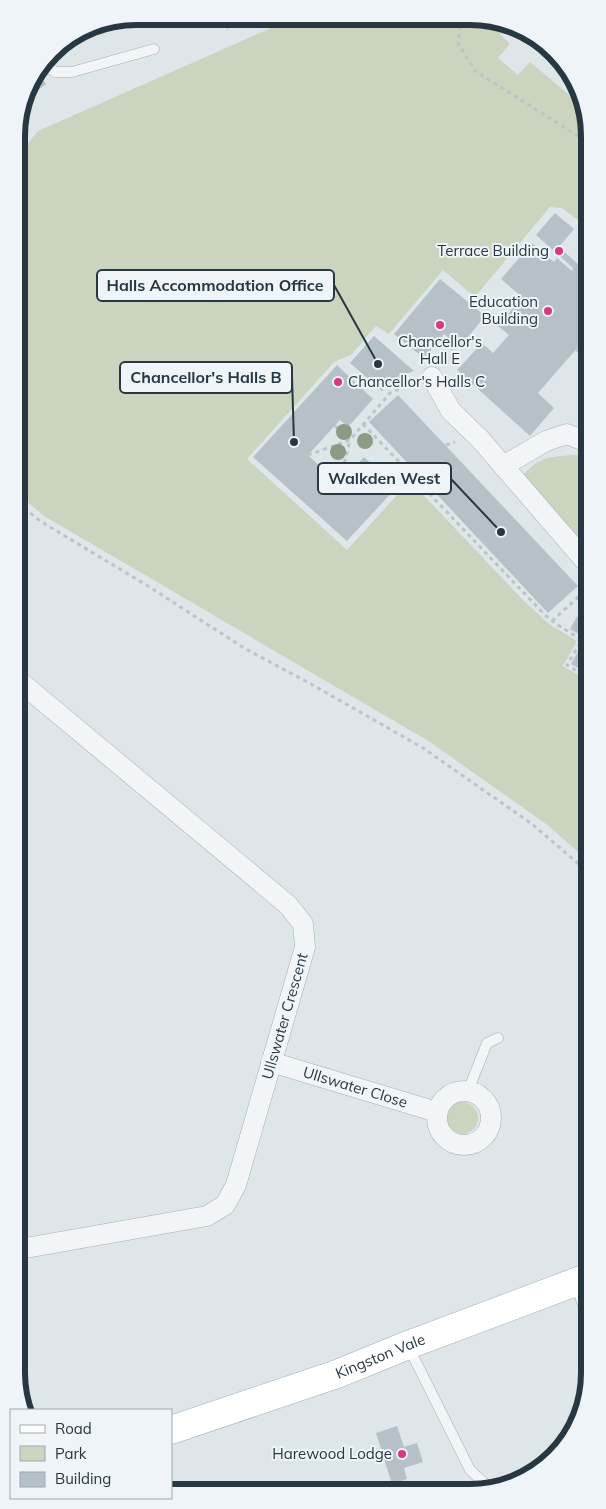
<svg xmlns="http://www.w3.org/2000/svg" width="606" height="1509" font-family="Mulish,sans-serif">
  <style>
    .green { fill: #cad4bf }
    .building { fill: #b6c1c7 }
    .lines { fill: none; stroke-linecap: round; stroke-linejoin: round }
    .lane-casing { stroke: #a4aeb4; stroke-width: 11 }
    .street-casing { stroke: #a4aeb4; stroke-width: 21 }
    .primary-casing { stroke: #9daeb6; stroke-width: 29 }
    .path { stroke: #bdc4c8; stroke-width: 3; stroke-dasharray: 4 4; stroke-linecap: butt }
    .lane { stroke: #f2f5f7; stroke-width: 10 }
    .street { stroke: #f2f5f7; stroke-width: 20 }
    .primary { stroke: #fff; stroke-width: 28 }
    .tree { fill: #8b9b85 }
    .poi-dot { fill: #d83a7f; stroke: #eef4f7; stroke-width: 2 }
    .labels { text-anchor: middle; stroke-width: 4; stroke-linejoin: round; paint-order: stroke }
    .poi-label { font-size: 15px; fill: #273842; stroke: #eef4f7; text-anchor: end }
    .street-label { font-size: 15px; fill: #273842; stroke: #eef4f7 }
    .rim { fill: none; stroke: #273842; stroke-width: 6 }
    .leader { fill: none; stroke: #273842; stroke-width: 2 }
    .callout-dot { fill: #273842; stroke: #eef4f7; stroke-width: 2 }
    .callout { fill: #eef4f7; stroke: #273842; stroke-width: 2 }
    .callout-label { font-size: 16px; text-anchor: middle; font-weight: bold; fill: #273842 }
  </style>
  <rect width="100%" height="100%" fill="#dfe6e9"/>
  <g class="green">
    <polygon points="217,17 245,17 227,30"/>
    <polygon points="296,17 493,19 507,25 500,34 510,44 498,58 518,75 530,62 586,109 586,226 562,208 550,207 475,297 443,270 389,334 376,326 351,355 334,362 247,459 347,550 410,481 524,601 549,624 577,641 563,666 587,680 588,861 549,826 430,742 44,516 18,494 17,157 38,131"/>
    <path d="M576 455 587 457V553L523 475C542 455 550 457 576 455Z"/>
    <circle cx="462" cy="1118" r="16"/>
  </g>
  <g class="building">
    <polygon points="136,16 153,16 137,28 129,18"/>
    <polygon points="37,73 46,84 24,101 28,83"/>
    <polygon points="555,213 574,229 559,247 578,264 586,255 586,338 538,393 554,408 530,436 457,370 482,343 493,353 509,335 498,326 522,297 501,279 532,243 554,262 557,258 572,271 573,268 536,235"/>
    <polygon points="440,279 485,316 460,347 444,334 424,358 394,334"/>
    <polygon points="374,336 414,371 391,380 382,391 350,363"/>
    <polygon points="337,365 373,399 348,427 340,420 308,455 339,484 364,457 397,487 347,541 253,457"/>
    <polygon points="398,395 578,586 548,613 369,422"/>
    <polygon points="587,599 587,673 571,664 586,638 570,629"/>
    <polygon points="397,1426 404,1447 417,1443 423,1462 404,1468 407,1479 392,1484 376,1433"/>
  </g>
  <g class="lines">
    <g class="lane-casing">
      <g id="lane">
        <polyline points="43,64 55,72 72,72 154,49"/>
        <polyline points="468,1091 487,1043 498,1038"/>
        <polyline points="408,1346 470,1470 491,1489"/>
      </g>
    </g>
    <g class="street-casing">
      <g id="street">
        <polyline points="432,377 451,411 480,439 587,563"/>
        <polyline points="503,466 546,441 567,434 587,442"/>
        <polyline points="18,680 288,905 303,924 305,947 236,1185 225,1205 207,1216 20,1249"/>
        <path id="s1" d="M271 1062 437 1112"/>
        <circle cx="464" cy="1118" r="27"/>
        <polyline points="580,1281 589,1307"/>
      </g>
    </g>
    <g class="primary-casing">
      <g id="primary">
        <path id="s2" d="M171 1430 337 1374 408 1345 589 1277"/>
      </g>
    </g>
    <g class="path">
      <polyline points="461,18 458,43 475,71 586,141"/>
      <polyline points="576,349 578,351 586,341"/>
      <polyline points="445,363 452,356 451,340"/>
      <polyline points="363,424 545,615 556,624 582,640 567,665 587,677"/>
      <polyline points="335,426 350,440 339,484"/>
      <polyline points="446,445 455,442"/>
      <polyline points="308,455 350,440 391,392 414,384"/>
      <polyline points="18,503 40,521 148,586 244,648 311,684 423,748 532,824 580,865 588,879"/>
      <polyline points="552,621 587,589"/>
    </g>
    <use href="#lane" class="lane"/>
    <use href="#street" class="street"/>
    <use href="#primary" class="primary"/>
  </g>
  <g class="tree">
    <circle cx="344" cy="432" r="8"/>
    <circle cx="365" cy="441" r="8"/>
    <circle cx="338" cy="452" r="8"/>
  </g>
  <g class="poi-dot">
    <circle cx="559" cy="251" r="5"/>
    <circle cx="548" cy="311" r="5"/>
    <circle cx="440" cy="325" r="5"/>
    <circle cx="338" cy="382" r="5"/>
    <circle cx="402" cy="1454" r="5"/>
  </g>
  <g class="labels">
    <g class="poi-label">
      <text x="549" y="256">Terrace Building</text>
      <text x="538" y="307">Education<tspan x="538" dy="17">Building</tspan></text>
      <text x="440" y="347" text-anchor="middle">Chancellor's<tspan x="440" dy="17">Hall E</tspan></text>
      <text x="348" y="387" text-anchor="start">Chancellor's Halls C</text>
      <text x="392" y="1459">Harewood Lodge</text>
    </g>
    <g class="street-label">
      <text transform="translate(285 1016) rotate(-74)" y="5">Ullswater Crescent</text>
      <text dy="5" stroke="none"><textPath href="#s1" startOffset="88">Ullswater Close</textPath></text>
      <text dy="5" stroke="none"><textPath href="#s2" startOffset="222">Kingston Vale</textPath></text>
    </g>
  </g>
  <path d="M0 0H606V1509H0ZM136 25H470A111 111 0 0 1 581 136V1373A111 111 0 0 1 470 1484H136A111 111 0 0 1 25 1373V136A111 111 0 0 1 136 25Z" fill="#eef4f7" fill-rule="evenodd"/>
  <path class="rim" d="M136 25H470A111 111 0 0 1 581 136V1373A111 111 0 0 1 470 1484H136A111 111 0 0 1 25 1373V136A111 111 0 0 1 136 25Z"/>
  <path class="leader" d="M378 364L334 285M294 442L292 377M501 532L451 479"/>
  <g class="callout-dot">
    <circle cx="378" cy="364" r="5"/>
    <circle cx="294" cy="442" r="5"/>
    <circle cx="501" cy="532" r="5"/>
  </g>
  <g class="callout">
    <rect x="97" y="270" width="237" height="31" rx="5"/>
    <rect x="120" y="362" width="172" height="31" rx="5"/>
    <rect x="318" y="463" width="133" height="31" rx="5"/>
  </g>
  <g class="callout-label">
    <text x="215" y="291">Halls Accommodation Office</text>
    <text x="206" y="383">Chancellor's Halls B</text>
    <text x="384" y="484">Walkden West</text>
  </g>
  <rect x="10" y="1409" width="162" height="90" fill="#eef4f7" stroke="#9ea9af"/>
  <rect x="20" y="1425" width="25" height="8" fill="#ffffff" stroke="#9ea9af"/>
  <text x="55" y="1434" font-size="15" fill="#273842">Road</text>
  <rect x="20" y="1446" width="25" height="15" fill="#cad4bf" stroke="#9ea9af"/>
  <text x="55" y="1459" font-size="15" fill="#273842">Park</text>
  <rect x="20" y="1472" width="25" height="15" fill="#b6c1c7" stroke="#9ea9af"/>
  <text x="55" y="1484" font-size="15" fill="#273842">Building</text>
</svg>
